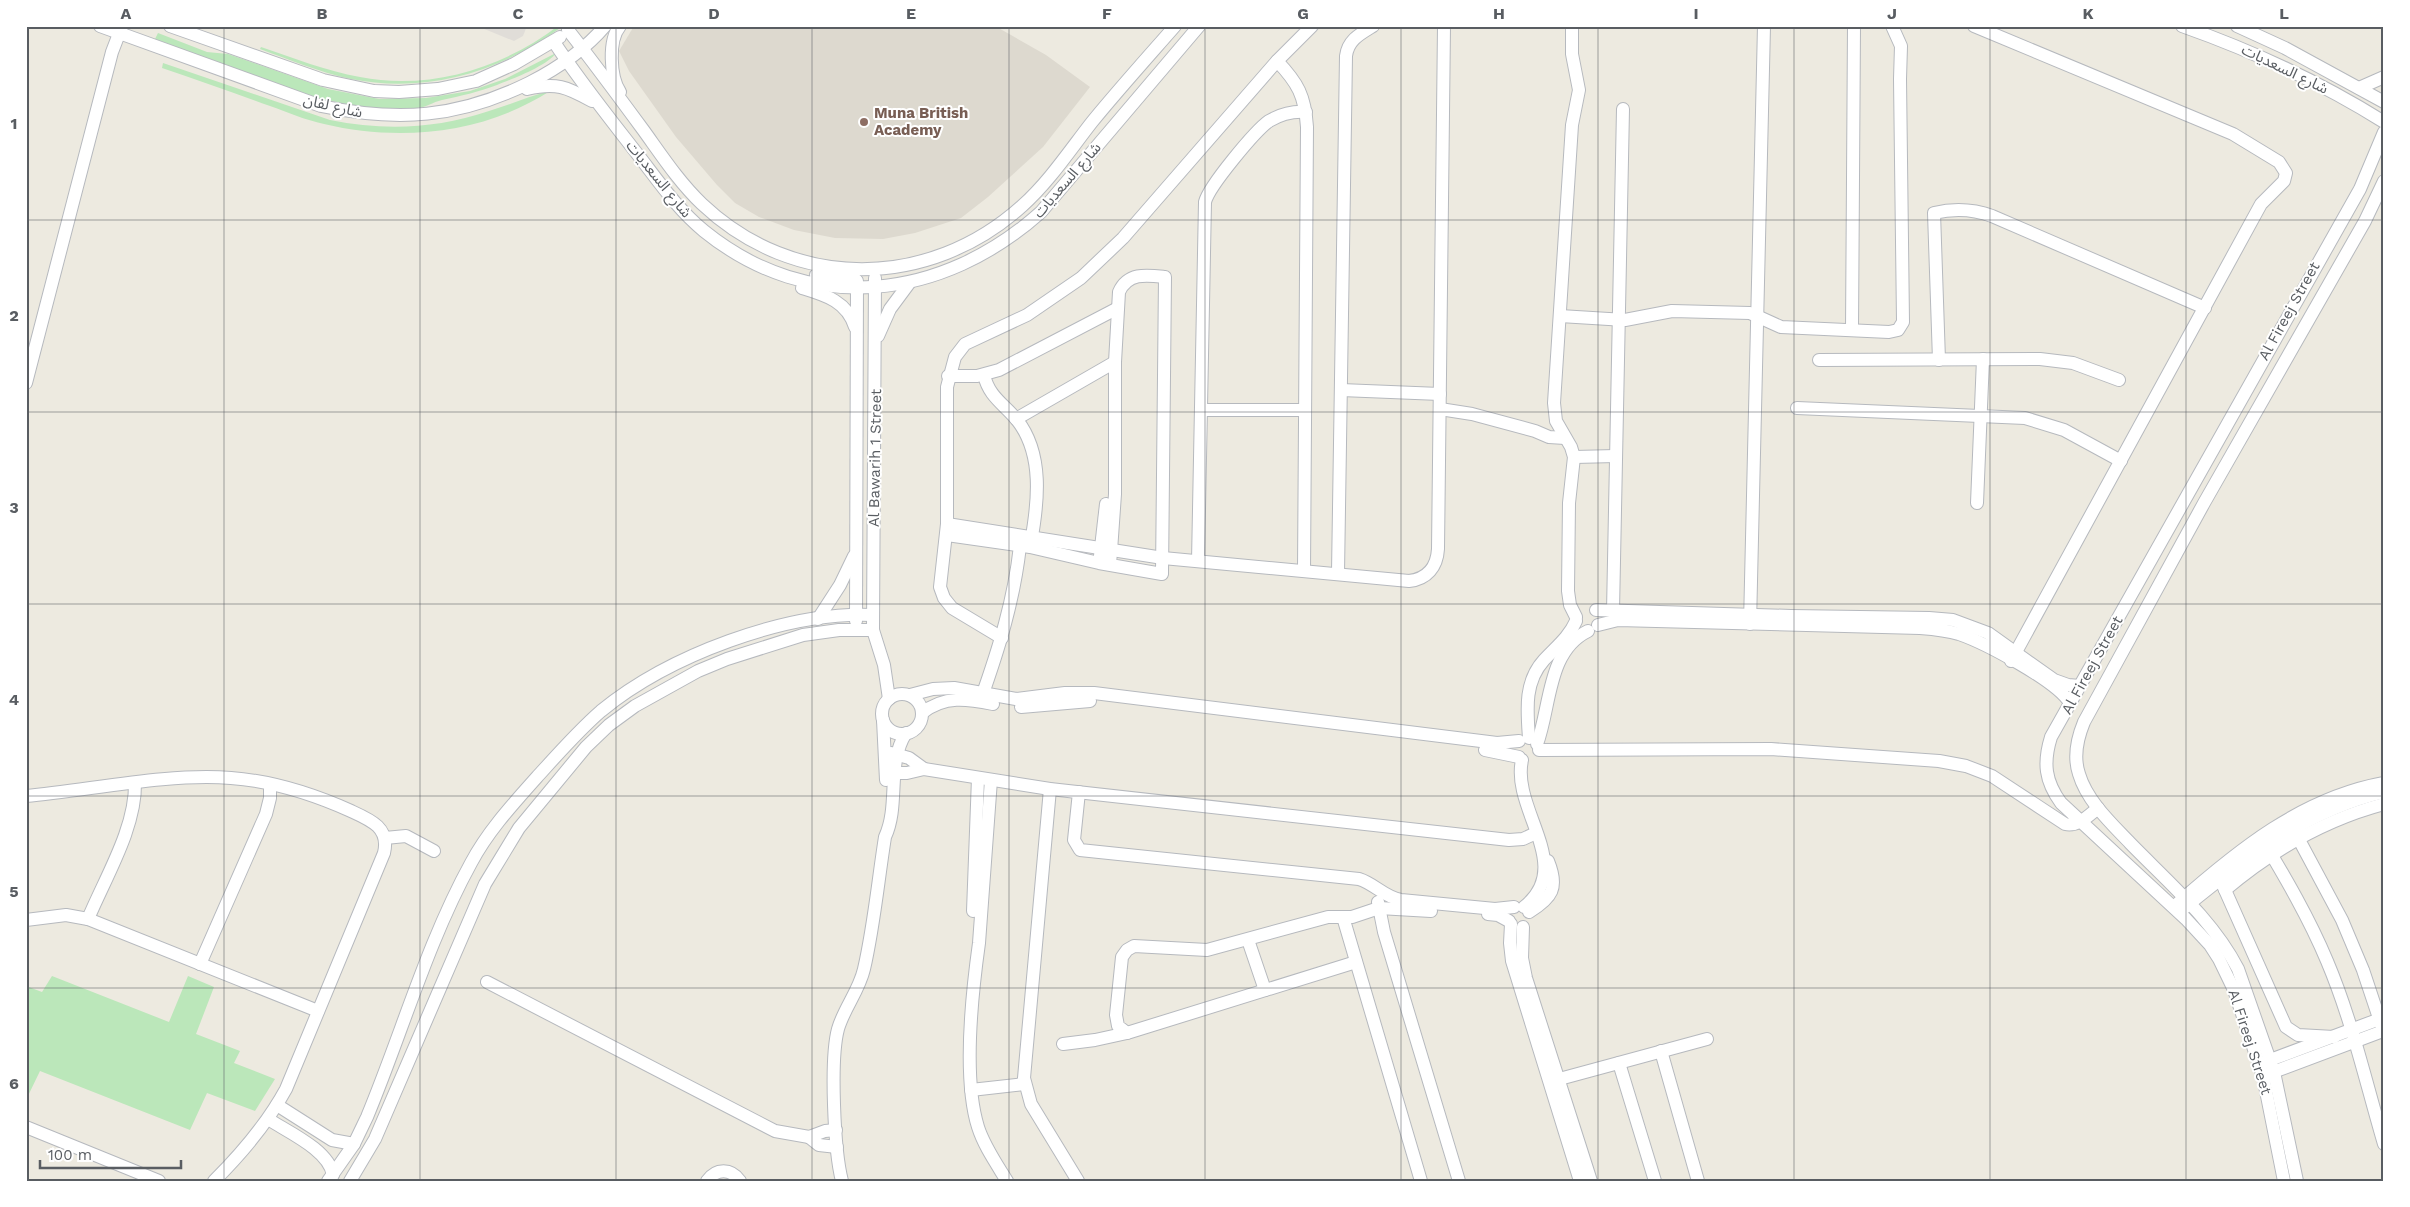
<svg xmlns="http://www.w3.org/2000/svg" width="2410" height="1207" font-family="'Work Sans','Noto Sans Arabic',sans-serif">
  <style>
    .industrial { fill: #e0ddd8 }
    .education { fill: #ddd9cf }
    .green { fill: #bbe7ba }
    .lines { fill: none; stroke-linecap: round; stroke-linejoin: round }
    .minor-casing { stroke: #b6b9be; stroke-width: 14 }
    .minor { stroke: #fff; stroke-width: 12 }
    .grid { fill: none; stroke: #595d62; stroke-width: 1; stroke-opacity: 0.55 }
    .education-dot { fill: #8d6e63; stroke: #fff; stroke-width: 2 }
    .labels { text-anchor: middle; stroke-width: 4; stroke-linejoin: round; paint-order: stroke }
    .street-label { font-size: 15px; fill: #595d62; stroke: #fff }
    .education-label { font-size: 15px; font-weight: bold; fill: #785e54; stroke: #fff; text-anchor: start }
    .neatline { fill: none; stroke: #595d62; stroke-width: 2 }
    .grid-label { font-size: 16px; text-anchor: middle; font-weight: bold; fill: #595d62 }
  </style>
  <rect width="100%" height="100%" fill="#edeae0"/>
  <polygon class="industrial" points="477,26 527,26 523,36 514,41"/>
  <polygon class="education" points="634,26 995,26 1046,55 1090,87 1043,147 988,197 961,218 915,233 883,239 835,238 794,230 759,217 735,203 717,185 676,137 629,71 619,51"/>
  <g class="green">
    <path d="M558 26H563C501 72 427 94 351 79 319 72 290 60 260 49L261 47C294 58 326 71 360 77 429 91 503 68 558 26Z"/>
    <path d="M158 33 207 52 228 54 328 89 379 99 426 98 470 91 505 79 556 53C547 66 512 79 497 85 478 92 461 96 442 100 433 102 425 108 417 108 329 116 235 68 155 39Z"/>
    <path d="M163 63 330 120C385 131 435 129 489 111 510 105 529 96 550 91 483 134 400 142 324 124 305 120 287 112 270 106 234 93 198 80 162 68Z"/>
    <polygon points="52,976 169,1022 188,976 214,987 196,1034 240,1051 234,1063 275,1079 255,1111 207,1093 190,1130 40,1071 26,1100 26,986 42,992"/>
  </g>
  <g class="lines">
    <g class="minor-casing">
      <g id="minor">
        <path d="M100 26 321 106C398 122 458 118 529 83 558 68 584 51 605 26"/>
        <polyline points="170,26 323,80 374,91 399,92 438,89 476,81 514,64 560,37"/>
        <path d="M620 26C608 40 610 77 620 92"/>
        <polyline points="1572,26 1572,54 1579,90 1572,125 1554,403 1556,421 1571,447 1574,457 1569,503 1568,591 1570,605 1576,617"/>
        <polyline points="1974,26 2233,134 2279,162 2286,173 2284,181 2261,204 2011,661"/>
        <path d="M2182 26C2253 51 2320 82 2384 122"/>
        <polyline points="2237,26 2285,48 2384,102"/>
        <path d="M568 30C594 63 619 97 644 131 662 156 679 182 702 204 794 291 929 290 1022 206 1049 182 1070 150 1092 122 1119 89 1147 58 1175 26"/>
        <path d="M554 42C579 80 607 115 635 151 657 179 676 208 704 231 810 317 943 300 1041 212L1199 26"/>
        <path d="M1277 61C1298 83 1305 96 1307 127L1304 570"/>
        <polyline points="2359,88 2384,77"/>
        <path d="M527 89C556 82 567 87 592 101"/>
        <polyline points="816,275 856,280"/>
        <polyline points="875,278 873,630 884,665 889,699"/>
        <path d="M802 288C825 295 847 301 855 327"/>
        <polyline points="1560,316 1625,320 1672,311 1750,313 1781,327 1889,332 1898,330 1903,322 1900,79 1901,46 1892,26"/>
        <polyline points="1852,330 1854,26"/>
        <polyline points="878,336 890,309 910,282"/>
        <polyline points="1819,360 2040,359 2073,363 2119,380"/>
        <path d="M1939 360 1934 213C1955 208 1973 209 1992 216L2205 308"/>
        <path d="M984 375C989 397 1004 404 1017 420 1044 454 1038 503 1031 542"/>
        <polyline points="948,376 977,376 999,370 1118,308"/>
        <polyline points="26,383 112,52 122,26"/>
        <polyline points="1341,390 1440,394"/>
        <polyline points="1797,408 2025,418 2064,430 2121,461"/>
        <polyline points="1440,409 1472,414 1535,431 1549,437 1565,438"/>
        <polyline points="1201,410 1305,410"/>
        <polyline points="1016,419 1115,362"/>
        <polyline points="1574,457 1616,456"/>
        <polyline points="1977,503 1983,359"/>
        <path d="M947 524 1163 558 1409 581C1427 579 1437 567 1438 549L1444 26"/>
        <path d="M947 535 1030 547 1099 563 1162 574 1165 277C1147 275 1128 272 1119 292L1115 362V494L1110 565"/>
        <polyline points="1100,556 1106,504"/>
        <path d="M1198 561 1205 202C1209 186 1255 131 1269 121 1281 114 1293 111 1306 112"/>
        <path d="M1338 573 1346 56C1348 40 1360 34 1373 26"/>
        <polyline points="1596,610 1791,616 1929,618 1953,620 1988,633 2054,680 2068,685 2080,686"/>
        <polyline points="1613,611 1623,109"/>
        <polyline points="818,619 840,585 854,556"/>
        <polyline points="856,621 857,281"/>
        <polyline points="1750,624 1764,26"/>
        <path d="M1598 625 1618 620 1920 628C1933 629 1946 630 1959 634 1985 643 2057 681 2070 703"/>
        <polyline points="1002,638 952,608 944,598 940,587 947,524 947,387 955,357 965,344 1027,315 1081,278 1123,238 1277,61 1312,26"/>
        <circle cx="902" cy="714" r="20"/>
        <polyline points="910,695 933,689 954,688 1016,699 1065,693 1094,693 1497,743 1519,741"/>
        <path d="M981 699C999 648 1014 600 1020 546"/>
        <polyline points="1021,707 1090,701"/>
        <path d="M922 713C945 695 967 699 993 704"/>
        <polyline points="883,720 886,780"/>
        <path d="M1529 738C1527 710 1524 682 1544 660 1556 647 1569 637 1576 621"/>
        <path d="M1537 744C1551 706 1547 651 1588 631"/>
        <polyline points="1485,750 1519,757"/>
        <path d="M1539 750 1771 749 1939 761 1966 766 1992 776 2065 824C2078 827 2088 816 2098 808"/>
        <polyline points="891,753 909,758 924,769"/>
        <path d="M1522 760C1511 810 1576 866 1524 907"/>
        <polyline points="886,773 907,773 924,769 1050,789 1509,840 1523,839 1536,833"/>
        <path d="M991 780 979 943C972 993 963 1079 978 1127 984 1146 996 1163 1007 1181"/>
        <polyline points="1050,789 1024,1078 1031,1104 1078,1181"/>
        <path d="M1079 792 1074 840 1080 850 1359 879C1375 884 1384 897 1401 900L1495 909 1514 907"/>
        <path d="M26 796C91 790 167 773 231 778 273 781 313 794 351 811 371 820 390 828 384 853L286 1089C267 1124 242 1153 214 1181"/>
        <polyline points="2289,821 2342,920 2363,970 2384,1033"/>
        <path d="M2261 837C2285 877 2309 918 2327 961 2352 1020 2366 1083 2384 1144"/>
        <polyline points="385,838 406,836 434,851"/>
        <polyline points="2217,872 2286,1027 2298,1035 2334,1037"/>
        <path d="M2225 890C2271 851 2324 820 2384 804"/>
        <polyline points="1378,902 1384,932 1459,1181"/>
        <path d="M2177 904C2238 850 2302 798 2384 783"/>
        <path d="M2183 909C2244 859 2305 811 2384 792"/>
        <polyline points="973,911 978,778"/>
        <path d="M1529 912C1552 898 1559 888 1548 861"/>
        <polyline points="1488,914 1498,915 1509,921"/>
        <polyline points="1343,917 1421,1181"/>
        <path d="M88 919C105 878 136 828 135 783"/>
        <polyline points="26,920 66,915 88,919 318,1011"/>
        <polyline points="1511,924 1510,943 1512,961 1580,1181"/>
        <polyline points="1523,927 1522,958 1526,978 1591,1181"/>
        <polyline points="1248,940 1265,990"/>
        <polyline points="200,964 266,814 270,798 270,784"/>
        <polyline points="487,982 775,1131 809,1137 825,1131 836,1130"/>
        <polyline points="1127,1033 1118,1026 1116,1015 1122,957 1127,950 1134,946 1207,950 1328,917 1352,917 1379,908 1431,911"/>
        <polyline points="1063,1044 1095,1040 1127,1033 1356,962"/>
        <polyline points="1661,1051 1698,1181"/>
        <polyline points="1619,1063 1655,1181"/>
        <polyline points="2262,1063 2380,1019"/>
        <polyline points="2268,1074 2383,1031"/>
        <polyline points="1552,1081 1707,1039"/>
        <polyline points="971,1090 1024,1084"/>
        <polyline points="277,1105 332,1140 354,1144"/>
        <path d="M268 1119C288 1132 329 1150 333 1175"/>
        <polyline points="26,1127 159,1181"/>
        <polyline points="809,1137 819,1145 837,1147"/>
        <path d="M328 1181 354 1144 367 1117C402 1033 427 943 471 863 488 831 513 804 537 777 557 755 578 731 601 711 668 656 786 611 873 615"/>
        <polyline points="350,1181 375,1139 485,884 519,828 586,747 609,725 635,706 698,671 727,659 803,635 839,630 873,630"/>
        <path d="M707 1181C716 1168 731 1168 740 1181"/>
        <path d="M842 1181C834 1150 830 1059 838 1029 844 1008 859 991 864 969 874 926 878 881 885 837 900 805 886 764 906 733"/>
        <path d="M2284 1181 2263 1076 2234 990 2219 959 2210 945 2186 919 2061 803C2045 781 2043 763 2051 737L2360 189 2384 132"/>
        <path d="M2297 1181 2274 1072 2238 969C2213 920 2168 882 2130 843 2111 823 2087 801 2079 774 2073 756 2077 739 2084 722L2204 503 2365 221 2384 181"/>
      </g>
    </g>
    <use href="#minor" class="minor"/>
  </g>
  <path class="grid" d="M224 26V1181M420 26V1181M616 26V1181M812 26V1181M1009 26V1181M1205 26V1181M1401 26V1181M1598 26V1181M1794 26V1181M1990 26V1181M2186 26V1181M26 220H2384M26 412H2384M26 604H2384M26 796H2384M26 988H2384"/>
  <circle class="education-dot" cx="864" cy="122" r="5"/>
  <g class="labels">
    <g class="street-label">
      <text transform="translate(2285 69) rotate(26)" y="5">شارع السعديات</text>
      <text transform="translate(333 106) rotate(13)" y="5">شارع لفان</text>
      <text transform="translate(659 179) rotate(51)" y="5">شارع السعديات</text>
      <text transform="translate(1067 180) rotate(-49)" y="5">شارع السعديات</text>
      <text transform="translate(2289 311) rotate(-61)" y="5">Al Fireej Street</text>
      <text transform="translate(875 458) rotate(-89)" y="5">Al Bawarih 1 Street</text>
      <text transform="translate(2092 665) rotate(-61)" y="5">Al Fireej Street</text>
      <text transform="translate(2250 1042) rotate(72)" y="5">Al Fireej Street</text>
    </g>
    <g class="education-label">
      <text x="874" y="118">Muna British<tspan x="874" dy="17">Academy</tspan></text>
    </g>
  </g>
  <rect width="2410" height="1207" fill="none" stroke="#ffffff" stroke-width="55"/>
  <path d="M40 1160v8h141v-8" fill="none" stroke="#595d62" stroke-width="2.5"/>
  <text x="48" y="1160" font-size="15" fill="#595d62" stroke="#ffffff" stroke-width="4" paint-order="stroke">100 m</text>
  <rect x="28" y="28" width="2354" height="1152" class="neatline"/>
  <g class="grid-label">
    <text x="126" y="19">A</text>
    <text x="322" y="19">B</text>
    <text x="518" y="19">C</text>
    <text x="714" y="19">D</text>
    <text x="911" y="19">E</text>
    <text x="1107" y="19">F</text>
    <text x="1303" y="19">G</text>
    <text x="1499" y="19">H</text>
    <text x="1696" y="19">I</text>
    <text x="1892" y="19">J</text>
    <text x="2088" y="19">K</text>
    <text x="2284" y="19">L</text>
    <text x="14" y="129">1</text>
    <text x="14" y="321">2</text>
    <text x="14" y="513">3</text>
    <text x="14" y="705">4</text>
    <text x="14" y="897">5</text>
    <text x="14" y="1089">6</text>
  </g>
</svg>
